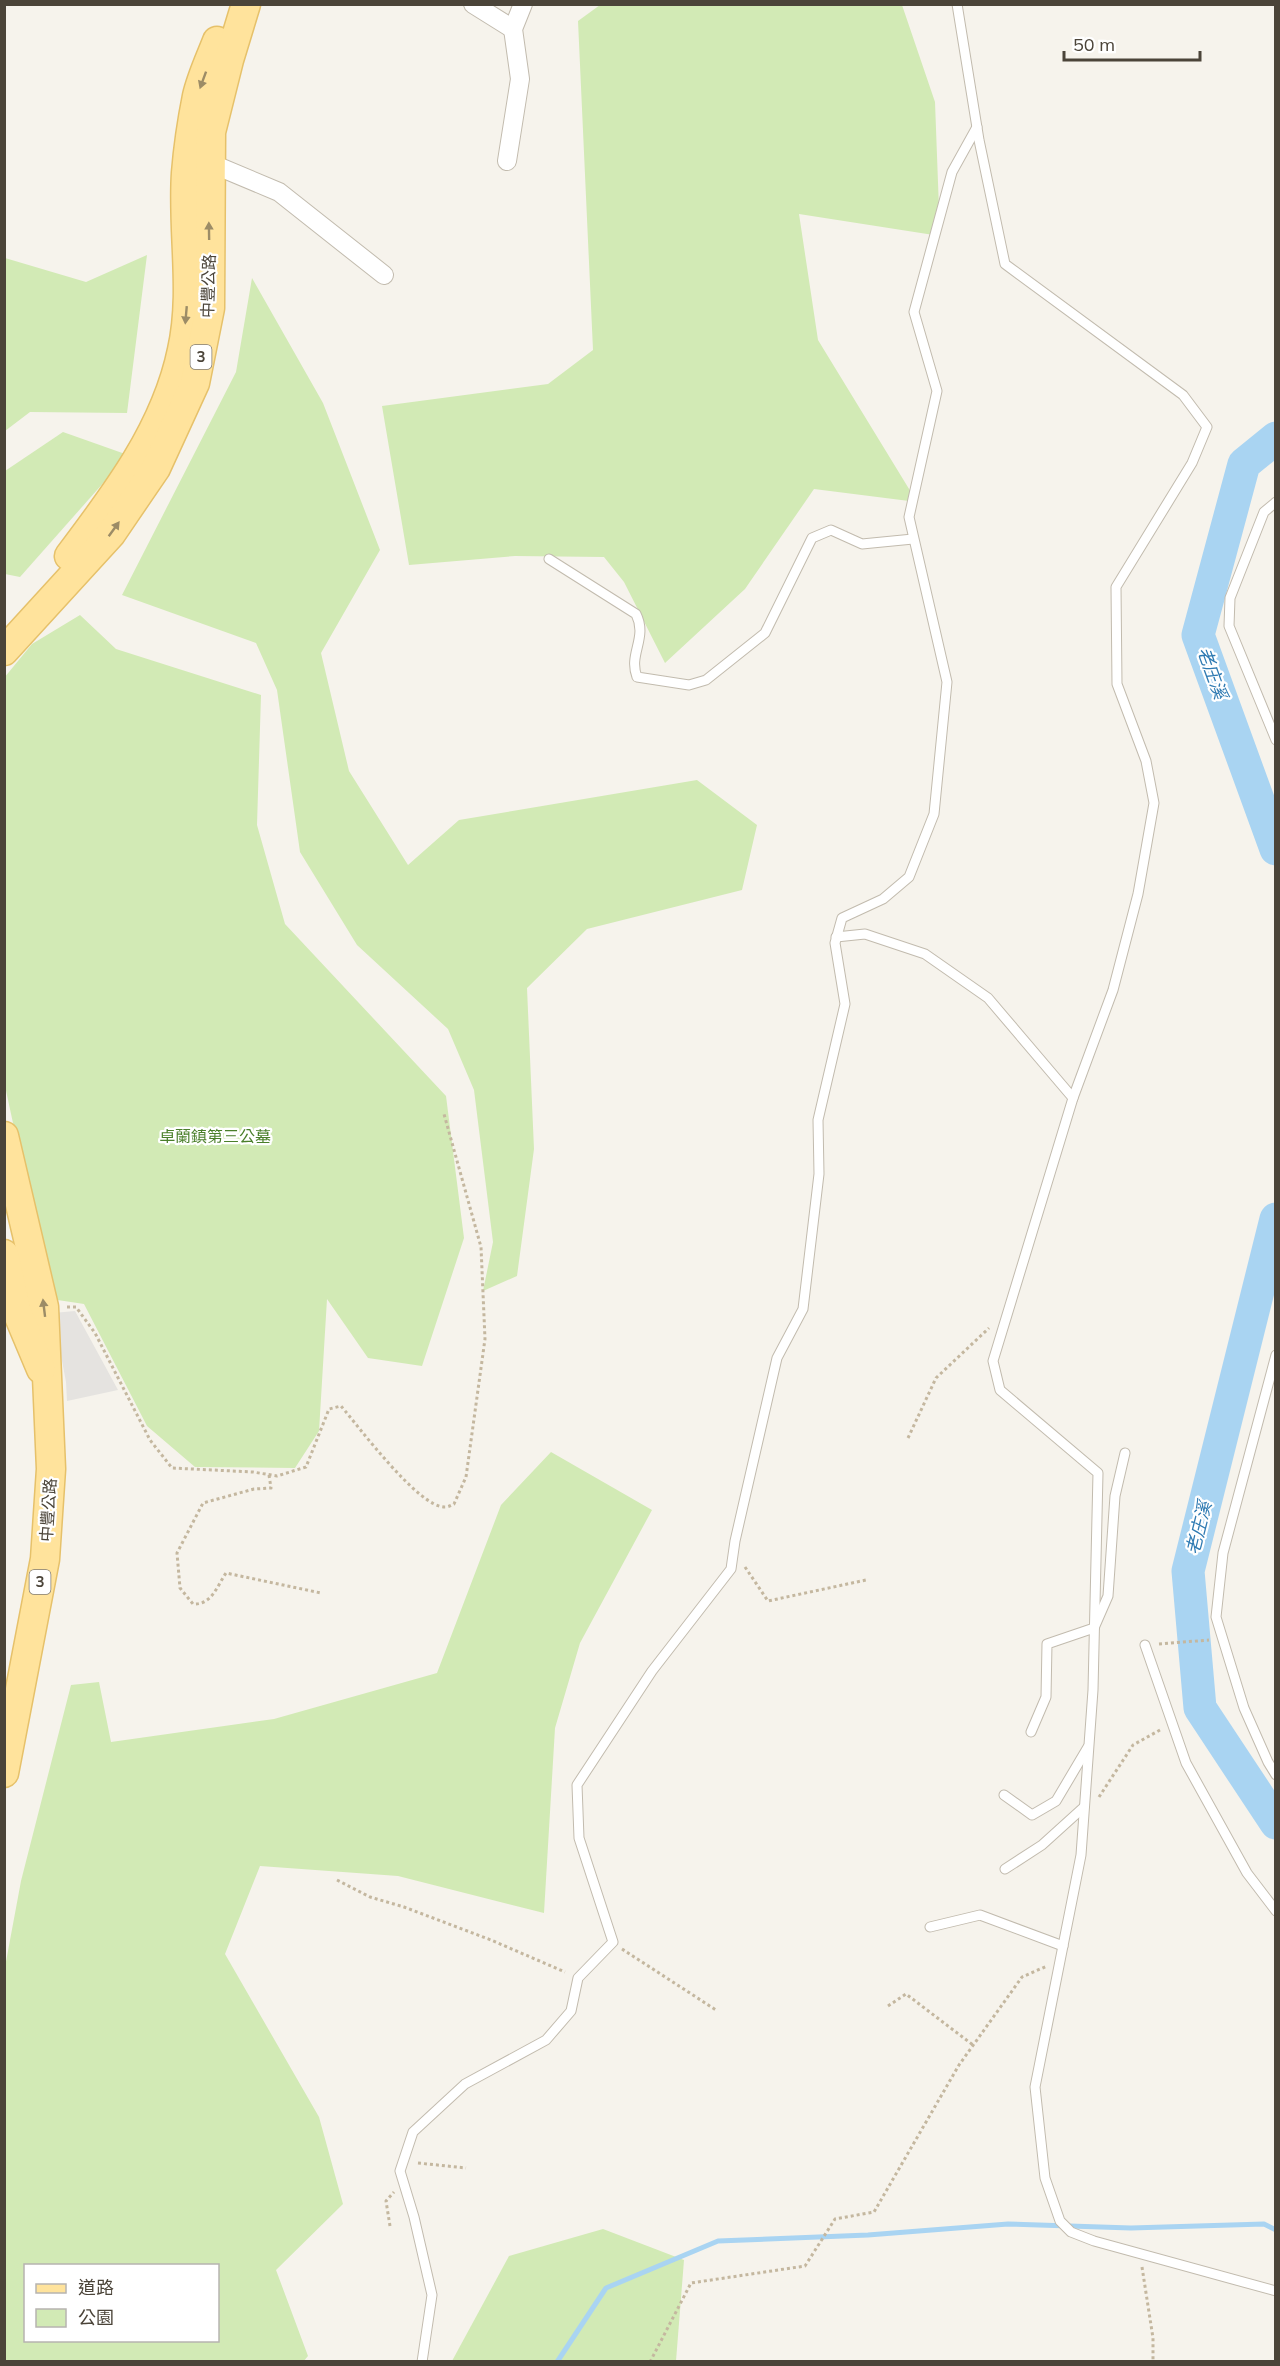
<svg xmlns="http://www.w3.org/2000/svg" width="1280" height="2366" font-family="Mulish,'Noto Sans TC',sans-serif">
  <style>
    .green { fill: #d2eab5; fill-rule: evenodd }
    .parking { fill: #e5e3e0 }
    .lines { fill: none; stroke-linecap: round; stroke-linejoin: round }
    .stream { stroke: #a9d4f2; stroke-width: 5 }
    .river { stroke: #a9d4f2; stroke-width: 33 }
    .lane-casing { stroke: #c2bbae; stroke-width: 11 }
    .street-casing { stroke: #c2bbae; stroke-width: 20 }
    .primary-casing { stroke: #e6c16a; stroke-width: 31 }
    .path { stroke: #c4b79f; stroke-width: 3; stroke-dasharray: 3 3; stroke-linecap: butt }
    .lane { stroke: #fff; stroke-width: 9 }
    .street { stroke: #fff; stroke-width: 18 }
    .primary { stroke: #ffe39c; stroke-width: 28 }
    .oneway { fill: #9c8c66 }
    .labels { text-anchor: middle; stroke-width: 4.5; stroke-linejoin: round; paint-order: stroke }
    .shield { fill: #fff; stroke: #817c74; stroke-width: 1.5 }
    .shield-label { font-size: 15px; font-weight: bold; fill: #4b4439 }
    .street-label { font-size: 16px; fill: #4b4439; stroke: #fff }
    .park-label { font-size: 16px; fill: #4a7f2a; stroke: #fff }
    .water-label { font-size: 18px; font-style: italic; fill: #2e7ab2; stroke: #fff }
  </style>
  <rect width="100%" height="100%" fill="#f6f3ec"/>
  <g class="green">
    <polygon points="600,5 902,5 935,102 940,236 799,214 818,340 917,502 814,489 745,589 665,663 624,582 604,557 515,556 409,565 382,406 548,384 593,350 578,21"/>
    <polygon points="147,255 127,413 30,412 5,431 5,258 86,282"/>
    <polygon points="252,278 323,403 380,550 321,653 349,771 408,865 459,820 697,780 757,825 742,890 587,929 527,988 534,1149 517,1276 483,1291 493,1242 474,1090 448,1029 357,945 300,852 277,690 256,643 122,595 236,372"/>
    <polygon points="63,432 128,455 20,577 5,574 5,471"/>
    <polygon points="80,615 116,649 261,695 257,825 285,924 446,1096 464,1238 422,1366 368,1358 327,1299 319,1431 295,1468 195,1467 147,1426 84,1304 51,1299 5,1086 4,678 32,644"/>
    <path d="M551 1452 652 1510 580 1643 555 1728 544 1913 398 1876 260 1866 225 1954 319 2117 343 2204 276 2270 308 2356 303 2362 5 2361V1967L21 1881 71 1685 99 1682 111 1742 274 1719 437 1673 501 1505ZM26 2266H218V2340H26Z"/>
    <polygon points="603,2229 684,2260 676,2361 452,2361 509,2256"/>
  </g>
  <polygon class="parking" points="75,1311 118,1390 67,1401 66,1382 53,1313"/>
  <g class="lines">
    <polyline class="stream" points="557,2362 606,2288 718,2241 868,2235 1008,2224 1131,2228 1264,2224 1276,2230"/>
    <g class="river">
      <polyline points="1276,438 1244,464 1198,635 1276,849"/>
      <polyline points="1276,1219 1188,1571 1200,1708 1276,1823"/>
    </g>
    <g class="lane-casing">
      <g id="lane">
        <polyline points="957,4 979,140 1005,264 1183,395 1207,427 1192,463 1116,587 1117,684 1146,761 1154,803 1138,894 1113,990 1073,1098 993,1361 1000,1390 1098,1473 1093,1690 1081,1855 1035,2087 1045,2178 1060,2221 1071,2232 1094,2241 1276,2291"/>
        <polyline points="1276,502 1264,512 1230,598 1229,626 1276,740"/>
        <path d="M549 559 636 614C648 638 628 654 637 677L689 685 706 680 765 633 812 538 831 530 862 544 913 539"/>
        <polyline points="836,937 865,934 925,954 988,998 1073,1098"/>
        <polyline points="1276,1355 1223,1553 1216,1617 1244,1708 1268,1762 1276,1775"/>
        <polyline points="1145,1645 1186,1763 1247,1873 1276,1911"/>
        <polyline points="1031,1732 1046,1697 1047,1644 1094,1628 1108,1596 1115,1496 1125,1453"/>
        <polyline points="1004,1795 1032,1815 1056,1801 1088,1747"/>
        <polyline points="1005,1869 1042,1845 1084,1807"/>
        <polyline points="930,1927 980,1915 1063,1946"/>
        <polyline points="422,2362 432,2295 414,2217 400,2171 413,2132 465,2084 546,2040 571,2011 578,1978 613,1942 579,1838 577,1785 652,1671 731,1569 735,1541 777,1358 803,1309 819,1174 818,1120 845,1004 835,943 842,918 883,899 909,877 934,814 947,682 909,517 937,391 914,312 952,172 977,127"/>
      </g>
    </g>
    <g class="street-casing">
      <g id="street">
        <polyline points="473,4 513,29"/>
        <polyline points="507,161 520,79 513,29 523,4"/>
        <polyline points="210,163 279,192 384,275"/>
      </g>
    </g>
    <g class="primary-casing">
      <g id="primary">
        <path d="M69 556C116 494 166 428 182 350 195 292 182 232 186 173 188 148 192 121 197 96 201 78 210 59 217 41"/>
        <polyline points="4,651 111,534 156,468 195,383 210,308 211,132 229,60 246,4"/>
        <polyline points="4,1136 44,1307 51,1469 45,1559 4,1773"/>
        <polyline points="4,1254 17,1312 41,1369"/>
      </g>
    </g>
    <g class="path">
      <path d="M67 1307H76L95 1333 150 1440 172 1468 253 1472 277 1476 306 1467 329 1409 341 1406C359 1427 419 1508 445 1507 449 1507 451 1505 454 1504L466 1477 485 1339 481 1247 444 1114"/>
      <polyline points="908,1438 936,1378 989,1328"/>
      <path d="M269 1475 271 1488 254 1489 203 1503 177 1553 180 1588 193 1604C212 1605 217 1586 226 1573L321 1593"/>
      <polyline points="745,1567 768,1601 866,1580"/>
      <polyline points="1159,1644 1209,1640"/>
      <polyline points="1099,1797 1133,1745 1160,1730"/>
      <polyline points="337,1880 370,1897 404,1907 491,1940 565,1972"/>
      <polyline points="622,1949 716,2010"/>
      <polyline points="888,2006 906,1994 973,2045"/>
      <polyline points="418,2163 466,2168"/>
      <polyline points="390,2226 386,2201 394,2192"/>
      <polyline points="1142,2267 1153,2338 1153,2362"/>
      <polyline points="650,2362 691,2283 805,2266 835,2219 874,2212 959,2065 1022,1977 1047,1966"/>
    </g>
    <use href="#lane" class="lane"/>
    <use href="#street" class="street"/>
    <use href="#primary" class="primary"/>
  </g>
  <defs><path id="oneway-solid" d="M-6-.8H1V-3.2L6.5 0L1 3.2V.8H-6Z" transform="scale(1.5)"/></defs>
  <g class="oneway">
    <use href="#oneway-solid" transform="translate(203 80) rotate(110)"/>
    <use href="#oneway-solid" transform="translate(209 231) rotate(-91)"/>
    <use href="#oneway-solid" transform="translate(186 315) rotate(95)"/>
    <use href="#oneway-solid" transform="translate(114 529) rotate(-54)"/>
    <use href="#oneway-solid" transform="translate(44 1308) rotate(-97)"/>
  </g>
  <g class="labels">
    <g class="shield">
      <rect x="190.5" y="345" width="21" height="24" rx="4.5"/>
      <rect x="29.5" y="1570" width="21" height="24" rx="4.5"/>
    </g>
    <g class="shield-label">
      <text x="201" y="362">3</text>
      <text x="40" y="1587">3</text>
    </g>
    <g class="street-label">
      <text transform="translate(208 286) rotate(-88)" y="6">中豐公路</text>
      <text transform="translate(48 1510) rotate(-86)" y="6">中豐公路</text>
    </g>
    <g class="park-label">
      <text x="215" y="1142">卓蘭鎮第三公墓</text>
    </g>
    <g class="water-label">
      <text transform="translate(1212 673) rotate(70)" y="6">老庄溪</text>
      <text transform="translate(1199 1528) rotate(-76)" y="6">老庄溪</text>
    </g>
  </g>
  <rect width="1280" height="2366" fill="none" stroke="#4b4439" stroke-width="12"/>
  <rect x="24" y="2264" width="195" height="78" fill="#ffffff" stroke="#b7b4b0" stroke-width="1.5"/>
  <rect x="36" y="2284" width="30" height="9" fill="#ffe39c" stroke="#b7b4b0" stroke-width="1.5"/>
  <text x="78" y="2294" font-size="18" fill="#4b4439">道路</text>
  <rect x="36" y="2309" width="30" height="18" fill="#d2eab5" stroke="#b7b4b0" stroke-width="1.5"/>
  <text x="78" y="2324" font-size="18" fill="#4b4439">公園</text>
  <path d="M1064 51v9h136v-9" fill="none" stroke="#4b4439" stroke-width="3"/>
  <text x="1073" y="51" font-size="18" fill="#4b4439" stroke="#ffffff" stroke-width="4.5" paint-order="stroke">50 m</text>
</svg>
